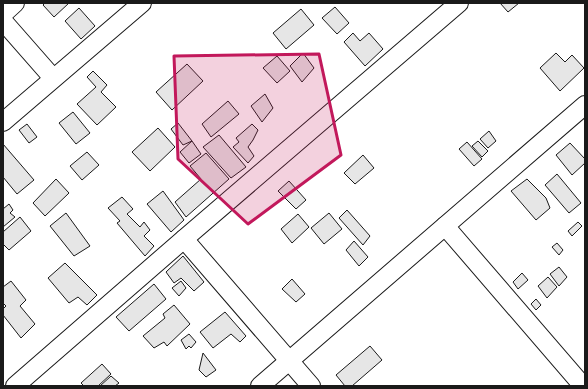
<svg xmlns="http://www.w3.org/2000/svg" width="588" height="389" font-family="'Space Grotesk',sans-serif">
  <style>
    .building { fill: #e6e6e6; stroke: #1a1a1a }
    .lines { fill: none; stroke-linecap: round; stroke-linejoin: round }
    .street-casing { stroke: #1a1a1a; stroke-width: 20 }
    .street { stroke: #fff; stroke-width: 18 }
    .marked { fill: #c2185b; fill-opacity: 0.2; stroke: #c2185b; stroke-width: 3; stroke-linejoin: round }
  </style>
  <rect width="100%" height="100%" fill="#fff"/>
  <g class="building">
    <polygon points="45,3 69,3 54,17 43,5"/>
    <polygon points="500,3 519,3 508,12"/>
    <polygon points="335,7 349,23 337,34 322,18"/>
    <polygon points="79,8 95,26 81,39 65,21"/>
    <polygon points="301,9 314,25 286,49 273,33"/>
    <polygon points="353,33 360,41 369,33 383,49 365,66 344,42"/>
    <polygon points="303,53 314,68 302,82 290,66"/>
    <polygon points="556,53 565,62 572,55 584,68 560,91 540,68"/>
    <polygon points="277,56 290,71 277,83 263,68"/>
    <polygon points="187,64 203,81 172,110 156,92"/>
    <polygon points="93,71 107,85 101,92 116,107 97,125 77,104 96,87 87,77"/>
    <polygon points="265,94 273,108 262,122 251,106"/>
    <polygon points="228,101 239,114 211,137 202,124"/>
    <polygon points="73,112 90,133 76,144 59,123"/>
    <polygon points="178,123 192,141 183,145 171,129"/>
    <polygon points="27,124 37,137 29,143 19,130"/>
    <polygon points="252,124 258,130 253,140 248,147 254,156 248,163 233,147 239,142 236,138"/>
    <polygon points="158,128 175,147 150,171 132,152"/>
    <polygon points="489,131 496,141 488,148 480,139"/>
    <polygon points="219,135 246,167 231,178 203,147"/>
    <polygon points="192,141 201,154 189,163 180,152"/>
    <polygon points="478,141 488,151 482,157 472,146"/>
    <polygon points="467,142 482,159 474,166 459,149"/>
    <polygon points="570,143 585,159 585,163 572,175 556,155"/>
    <polygon points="3,144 34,180 17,194 3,177"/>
    <polygon points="87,152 99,165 82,180 70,166"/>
    <polygon points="206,153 229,179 186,217 175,202 201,179 190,166"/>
    <polygon points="363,155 374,168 355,184 344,173"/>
    <polygon points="557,174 581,203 569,213 545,185"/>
    <polygon points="56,179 69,193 45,216 33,203"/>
    <polygon points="527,179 546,198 550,208 536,220 511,191"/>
    <polygon points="289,181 306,200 296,209 278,191"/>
    <polygon points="163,191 184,220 171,232 147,204"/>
    <polygon points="122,197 133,209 127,214 140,227 144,222 150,230 144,236 154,246 145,256 117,223 120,221 108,208"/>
    <polygon points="9,204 13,210 10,213 15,217 3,227 3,209"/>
    <polygon points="347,210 370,236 363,245 339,218"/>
    <polygon points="66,213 90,246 74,256 50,226"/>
    <polygon points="329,213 342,229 324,244 311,228"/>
    <polygon points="298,214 309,227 292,243 281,229"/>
    <polygon points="20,217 31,231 9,250 3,244 3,232"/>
    <polygon points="578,222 582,226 572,236 568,231"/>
    <polygon points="354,241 368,257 359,266 346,250"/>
    <polygon points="557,243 563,250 559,255 552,247"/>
    <polygon points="183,256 204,282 194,291 181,278 174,283 166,272"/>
    <polygon points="65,263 97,295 87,305 78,297 69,303 48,278"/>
    <polygon points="559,267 567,277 559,286 550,274"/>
    <polygon points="522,273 528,280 518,289 513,282"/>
    <polygon points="548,277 557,287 547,298 538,286"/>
    <polygon points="292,279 305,294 296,302 282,289"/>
    <polygon points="11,281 26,300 20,306 35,324 21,338 3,315 3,309 6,306 3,303 3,287"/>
    <polygon points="181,281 186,288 179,296 172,288"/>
    <polygon points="154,284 166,299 129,331 116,317"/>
    <polygon points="536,299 541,305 536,310 531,304"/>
    <polygon points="174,305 190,324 167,346 164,342 154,348 143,336 165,318 163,314"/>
    <polygon points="225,312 246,336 240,342 231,334 213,348 200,332"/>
    <polygon points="189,334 196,342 191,348 189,346 186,349 181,340"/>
    <polygon points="370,346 382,360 352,386 345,386 336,375"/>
    <polygon points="203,353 216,370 206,377 199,370"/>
    <polygon points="102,364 111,374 98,386 84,386 81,383"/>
    <polygon points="111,376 119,383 115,386 100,386"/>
  </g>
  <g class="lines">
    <g class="street-casing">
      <g id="street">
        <polyline points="3,14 15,3"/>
        <polyline points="3,21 53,78"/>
        <polyline points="3,122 142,3"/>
        <polyline points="445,226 583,386"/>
        <polyline points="184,239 311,386"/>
        <polyline points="15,386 184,239 459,3"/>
        <polyline points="260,386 585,105"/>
      </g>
    </g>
    <use href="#street" class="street"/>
  </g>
  <path class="marked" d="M319 54 341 155 248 224 178 159 174 56Z"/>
  <rect width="588" height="389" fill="none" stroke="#1a1a1a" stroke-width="8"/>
</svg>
